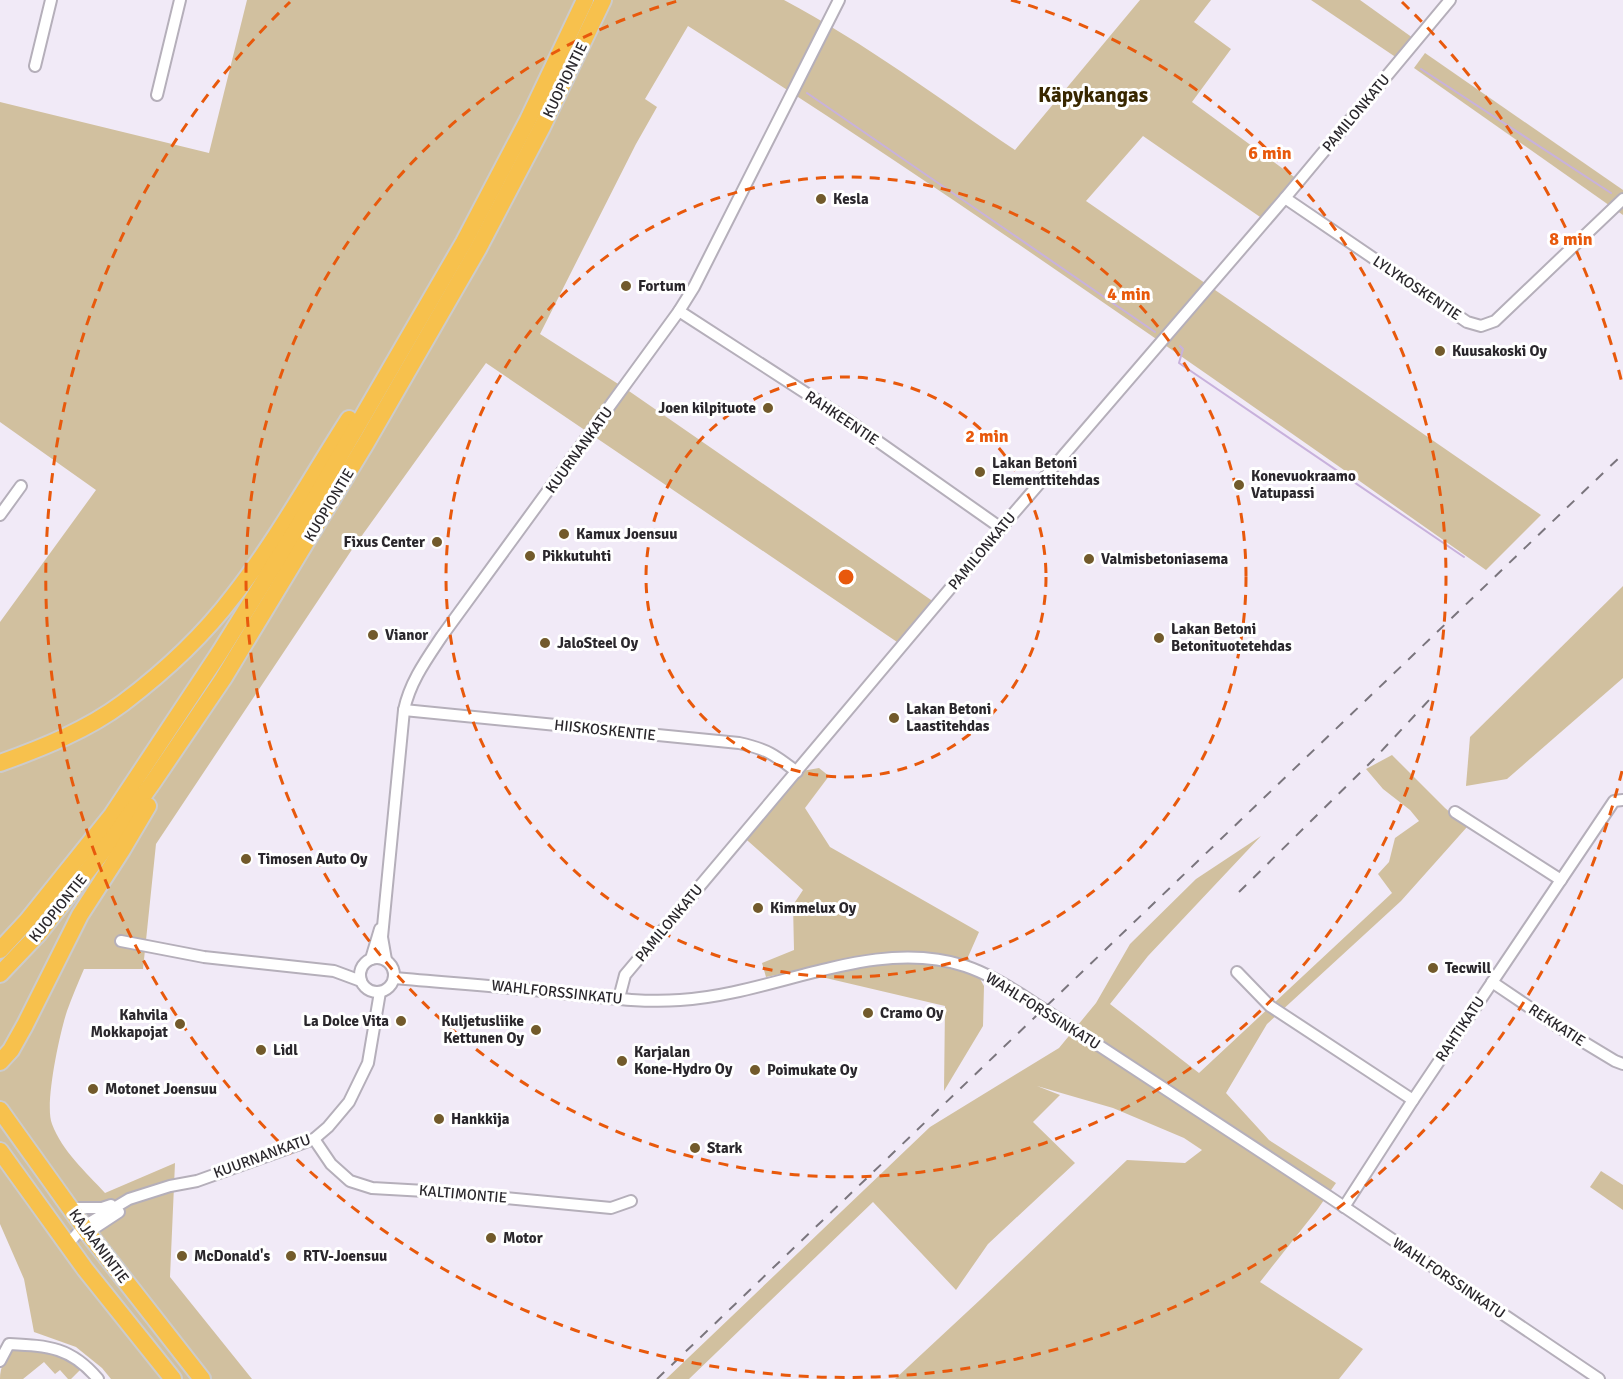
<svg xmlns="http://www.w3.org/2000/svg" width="1623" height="1379" font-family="Signika,sans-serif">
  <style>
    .green { fill: #d1c09f }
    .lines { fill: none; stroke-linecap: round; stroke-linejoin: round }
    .stream { stroke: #c8b1dc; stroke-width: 2 }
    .minor-casing { stroke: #b5afba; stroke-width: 14 }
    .highway-casing { stroke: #cccbcc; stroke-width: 20 }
    .minor { stroke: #fff; stroke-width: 10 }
    .highway { stroke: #f7c14d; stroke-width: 16 }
    .rail { stroke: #7a757d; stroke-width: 2; stroke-dasharray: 10 10; stroke-linecap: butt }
    .ring { fill: none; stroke: #e8590c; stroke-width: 3; stroke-dasharray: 10 8 }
    .poi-dot { fill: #725a2b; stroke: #fff; stroke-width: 2 }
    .labels { text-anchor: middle; stroke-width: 6; stroke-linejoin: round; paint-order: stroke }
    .street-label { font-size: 15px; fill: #2a272c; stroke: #fff }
    .poi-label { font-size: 15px; font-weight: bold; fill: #2a272c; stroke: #fff; text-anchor: start }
    .district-label { font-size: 21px; font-weight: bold; fill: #382700; stroke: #fff }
    .centre { fill: #e8590c; stroke: #fff; stroke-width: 3 }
    .ring-label { font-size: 18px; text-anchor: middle; font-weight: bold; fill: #e8590c; stroke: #fff; stroke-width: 6; stroke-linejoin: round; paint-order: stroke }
  </style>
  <rect width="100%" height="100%" fill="#f1eaf7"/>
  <g class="green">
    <path d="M247 0H784C865 43 940 99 1015 150L1140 0H1211L1194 22 1231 49 1192 102 1297 179 1263 219 1143 136 1086 201 1541 515 1486 570C1223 385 960 199 688 26L645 99 657 107 636 144 540 334 626 389 934 602 900 644 486 363 353 548 156 844 143 969H84C78 983 72 997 67 1011 60 1032 44 1105 52 1124 62 1151 86 1172 105 1193L175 1163 170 1277 252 1379H111L102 1368 76 1347 34 1332 24 1279 0 1224V622L96 490 0 422V102L209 153Z"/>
    <polygon points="1311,0 1360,0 1413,38 1397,58"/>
    <polygon points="1425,53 1623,190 1623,215 1414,68"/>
    <polygon points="1623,586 1623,678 1507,779 1466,786 1470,737"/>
    <polygon points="1392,755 1445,808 1467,827 1401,901 1267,1024 1226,1093 1269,1140 1336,1183 1317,1210 1260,1282 1363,1349 1339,1379 895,1379 981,1299 1127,1160 1185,1163 1202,1150 1184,1138 1113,1108 1037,1086 1060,1095 1033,1122 1075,1163 988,1244 956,1290 873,1202 689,1379 666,1379 930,1127 1059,1048 1096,1003 1130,944 1196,879 1261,836 1148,956 1110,1004 1199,1073 1392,893 1378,874 1389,862 1395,838 1419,821 1410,810 1383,789 1366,769"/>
    <polygon points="819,768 829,776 805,808 830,847 979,932 968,957 984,986 983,1026 944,1091 945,1006 796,971 766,977 762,963 794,950 793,905 803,890 739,833 791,773"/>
    <polygon points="1601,1171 1623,1185 1623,1210 1590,1187"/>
    <path d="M16 1349 62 1354 83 1367 71 1379H68L60 1370 55 1374 44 1362 23 1379H0C0 1367 5 1356 16 1349Z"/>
  </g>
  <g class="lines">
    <g class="stream">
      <polyline points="1421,69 1611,193"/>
      <polyline points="807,93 1155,332"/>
      <polyline points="1180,346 1183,349 1179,363 1464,557"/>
    </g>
    <g class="minor-casing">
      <g id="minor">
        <polyline points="35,66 51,0"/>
        <polyline points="157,95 180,0"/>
        <polyline points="1285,198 1467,322 1481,326 1495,321 1623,199"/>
        <polyline points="679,311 849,421 1001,528"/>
        <polyline points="0,515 21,486"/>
        <path d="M404 710 739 743C767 749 775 755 797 772"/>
        <polyline points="1455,812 1561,880"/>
        <polyline points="121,941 204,957 334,971 361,981"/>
        <circle cx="377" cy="975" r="17"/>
        <polyline points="371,959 380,929"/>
        <path d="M386 960 382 937 404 710C410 682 426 660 442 636L679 311 694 287 839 0"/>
        <polyline points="1237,972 1270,1006 1413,1100"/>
        <path d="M395 978C450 983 506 987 562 993 601 997 641 1003 680 1000 773 995 872 936 965 966 986 973 1004 984 1022 995L1331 1198 1599 1379"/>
        <polyline points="1492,982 1557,1026 1615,1061 1623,1064"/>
        <polyline points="619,998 625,975 1001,528 1285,198 1450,0"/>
        <polyline points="314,1139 331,1164 350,1181 372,1188 443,1192 611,1208 631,1201"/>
        <polyline points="1344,1207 1413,1100 1614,801 1623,800"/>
        <polyline points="70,1208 102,1208 111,1205"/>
        <polyline points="84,1235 119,1212"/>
        <polyline points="67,1245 84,1226 129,1199 170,1186 197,1181 314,1139 328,1127 349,1102 368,1063 380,992"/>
        <path d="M0 1361 9 1344C49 1346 71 1347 98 1379"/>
      </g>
    </g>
    <g class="highway-casing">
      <g id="highway">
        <path d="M0 763C42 748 87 730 123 703 164 672 203 636 234 595 277 540 311 478 349 419"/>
        <polyline points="0,950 27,921 112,815 220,652 309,509 464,242 528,120 585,0"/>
        <polyline points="0,974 39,933 116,834 153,782 223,679 366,443 478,249 542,127 603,0"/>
        <polyline points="0,1062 11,1050 25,1025 80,915 122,850 148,806"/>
        <polyline points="0,1110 88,1233 202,1379"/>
        <polyline points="0,1151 85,1269 173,1379"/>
      </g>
    </g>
    <use href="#minor" class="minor"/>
    <use href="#highway" class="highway"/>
    <g class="rail">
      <polyline points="1239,892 1374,759 1431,698"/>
      <polyline points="657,1379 1623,454"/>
    </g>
  </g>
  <g class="ring">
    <circle cx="846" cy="577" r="200"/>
    <circle cx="846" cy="577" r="400"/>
    <path d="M1011 0A600 600 0 1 1 681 0"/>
    <path d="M1622 771A800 800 0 1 1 290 2M1402 2A800 800 0 0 1 1622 383"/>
  </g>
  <g class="poi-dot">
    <circle cx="821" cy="199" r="6"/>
    <circle cx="626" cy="286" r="6"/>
    <circle cx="1440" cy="351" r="6"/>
    <circle cx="768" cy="408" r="6"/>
    <circle cx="980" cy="472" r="6"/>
    <circle cx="1239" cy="485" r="6"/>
    <circle cx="564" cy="534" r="6"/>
    <circle cx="437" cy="542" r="6"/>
    <circle cx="530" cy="556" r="6"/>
    <circle cx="1089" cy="559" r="6"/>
    <circle cx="373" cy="635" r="6"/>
    <circle cx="1159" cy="638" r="6"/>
    <circle cx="545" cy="643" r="6"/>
    <circle cx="894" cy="718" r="6"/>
    <circle cx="246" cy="859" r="6"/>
    <circle cx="758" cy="908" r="6"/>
    <circle cx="1433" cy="968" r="6"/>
    <circle cx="868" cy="1013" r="6"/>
    <circle cx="401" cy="1021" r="6"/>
    <circle cx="180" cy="1024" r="6"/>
    <circle cx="536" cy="1030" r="6"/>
    <circle cx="261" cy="1050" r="6"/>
    <circle cx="622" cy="1061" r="6"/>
    <circle cx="755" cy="1070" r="6"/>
    <circle cx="93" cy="1089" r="6"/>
    <circle cx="439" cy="1119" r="6"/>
    <circle cx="695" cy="1148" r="6"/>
    <circle cx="491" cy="1238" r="6"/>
    <circle cx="182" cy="1256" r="6"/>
    <circle cx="291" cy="1256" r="6"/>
  </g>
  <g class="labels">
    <g class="street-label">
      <text transform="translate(565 80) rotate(-64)" y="5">KUOPIONTIE</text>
      <text transform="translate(1356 113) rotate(-50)" y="5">PAMILONKATU</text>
      <text transform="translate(1417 288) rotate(34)" y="5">LYLYKOSKENTIE</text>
      <text transform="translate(842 418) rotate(34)" y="5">RAHKEENTIE</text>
      <text transform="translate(579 450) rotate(-54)" y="5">KUURNANKATU</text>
      <text transform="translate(329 505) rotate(-59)" y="5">KUOPIONTIE</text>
      <text transform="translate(982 551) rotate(-50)" y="5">PAMILONKATU</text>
      <text transform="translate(605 730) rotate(6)" y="5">HIISKOSKENTIE</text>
      <text transform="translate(58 908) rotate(-51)" y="5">KUOPIONTIE</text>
      <text transform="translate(669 923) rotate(-50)" y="5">PAMILONKATU</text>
      <text transform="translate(557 992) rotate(6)" y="5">WAHLFORSSINKATU</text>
      <text transform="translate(1043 1011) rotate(32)" y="5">WAHLFORSSINKATU</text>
      <text transform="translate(1557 1025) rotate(33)" y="5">REKKATIE</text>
      <text transform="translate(1460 1029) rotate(-56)" y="5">RAHTIKATU</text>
      <text transform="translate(262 1156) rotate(-20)" y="5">KUURNANKATU</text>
      <text transform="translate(463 1194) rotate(5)" y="5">KALTIMONTIE</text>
      <text transform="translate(99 1246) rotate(53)" y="5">KAJAANINTIE</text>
      <text transform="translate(1449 1278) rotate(34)" y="5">WAHLFORSSINKATU</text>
    </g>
    <g class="poi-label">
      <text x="833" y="204">Kesla</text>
      <text x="638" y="291">Fortum</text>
      <text x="1452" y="356">Kuusakoski Oy</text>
      <text x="756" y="413" text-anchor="end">Joen kilpituote</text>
      <text x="992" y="468">Lakan Betoni<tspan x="992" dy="17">Elementtitehdas</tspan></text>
      <text x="1251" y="481">Konevuokraamo<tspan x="1251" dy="17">Vatupassi</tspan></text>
      <text x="576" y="539">Kamux Joensuu</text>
      <text x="425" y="547" text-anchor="end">Fixus Center</text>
      <text x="542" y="561">Pikkutuhti</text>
      <text x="1101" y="564">Valmisbetoniasema</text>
      <text x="1171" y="634">Lakan Betoni<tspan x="1171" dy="17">Betonituotetehdas</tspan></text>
      <text x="385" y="640">Vianor</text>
      <text x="557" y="648">JaloSteel Oy</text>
      <text x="906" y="714">Lakan Betoni<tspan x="906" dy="17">Laastitehdas</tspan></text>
      <text x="258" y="864">Timosen Auto Oy</text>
      <text x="770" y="913">Kimmelux Oy</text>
      <text x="1445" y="973">Tecwill</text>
      <text x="880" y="1018">Cramo Oy</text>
      <text x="168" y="1020" text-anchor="end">Kahvila<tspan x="168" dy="17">Mokkapojat</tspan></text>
      <text x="389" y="1026" text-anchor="end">La Dolce Vita</text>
      <text x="524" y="1026" text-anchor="end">Kuljetusliike<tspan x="524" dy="17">Kettunen Oy</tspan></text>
      <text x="273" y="1055">Lidl</text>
      <text x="634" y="1057">Karjalan<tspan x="634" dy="17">Kone-Hydro Oy</tspan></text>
      <text x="767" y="1075">Poimukate Oy</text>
      <text x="105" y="1094">Motonet Joensuu</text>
      <text x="451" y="1124">Hankkija</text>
      <text x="707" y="1153">Stark</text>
      <text x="503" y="1243">Motor</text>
      <text x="194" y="1261">McDonald's</text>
      <text x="303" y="1261">RTV-Joensuu</text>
    </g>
    <g class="district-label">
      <text x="1093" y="102">Käpykangas</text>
    </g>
  </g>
  <circle cx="846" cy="577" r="9" class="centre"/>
  <g class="ring-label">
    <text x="1270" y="159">6 min</text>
    <text x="1571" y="245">8 min</text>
    <text x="1129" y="300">4 min</text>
    <text x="987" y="442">2 min</text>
  </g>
</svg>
